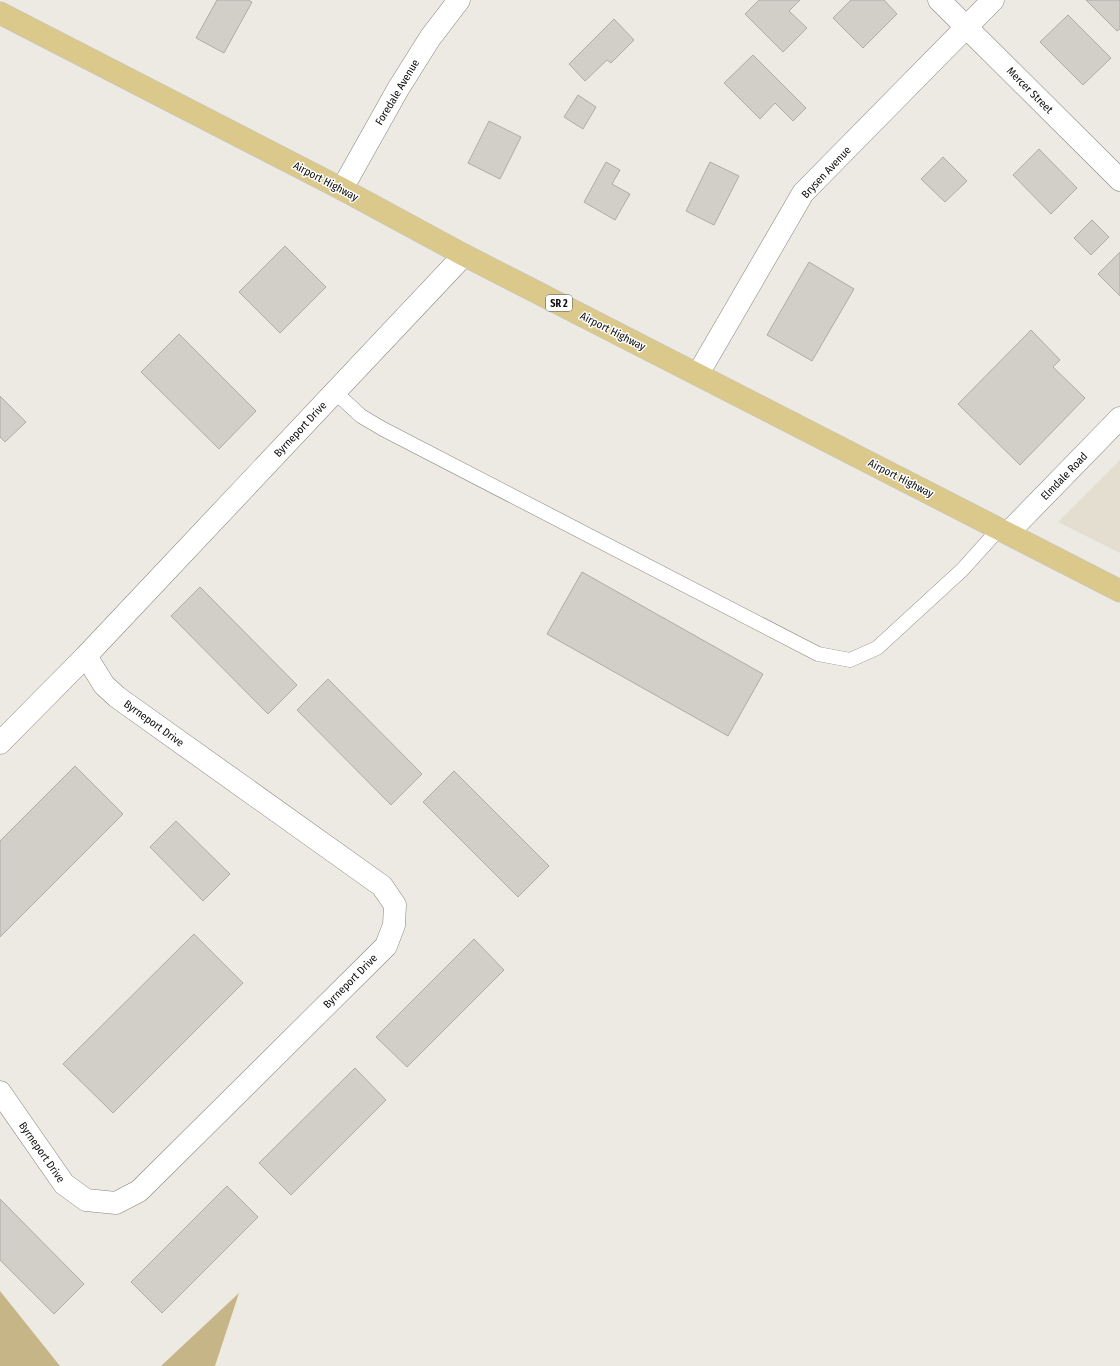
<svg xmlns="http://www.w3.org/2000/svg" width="1120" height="1366" font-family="'Fira Sans Condensed',sans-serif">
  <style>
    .built { fill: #e3ded0 }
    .green { fill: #c6b587 }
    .building { fill: #d1cfc8; stroke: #aeaca5 }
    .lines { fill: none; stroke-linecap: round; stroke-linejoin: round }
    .lane-casing { stroke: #85837c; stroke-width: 15 }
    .street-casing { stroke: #85837c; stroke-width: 23 }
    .primary-casing { stroke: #c5c5c4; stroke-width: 23 }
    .lane { stroke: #fff; stroke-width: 14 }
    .street { stroke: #fff; stroke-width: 22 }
    .primary { stroke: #dbc88b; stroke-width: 22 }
    .labels { text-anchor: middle; stroke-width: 3; stroke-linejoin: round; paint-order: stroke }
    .shield { fill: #fff; stroke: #565654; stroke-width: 1 }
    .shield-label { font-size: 10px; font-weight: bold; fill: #0e0d0b }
    .street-label { font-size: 11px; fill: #0e0d0b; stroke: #fff }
  </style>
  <rect width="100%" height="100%" fill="#eceae3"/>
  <polygon class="built" points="1120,460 1120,553 1058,522"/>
  <g class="green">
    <polygon points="0,1291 60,1366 0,1366"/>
    <polygon points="239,1293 215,1366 161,1366"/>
  </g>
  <g class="building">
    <polygon points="217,0 248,0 252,2 224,53 196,38"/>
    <polygon points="759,0 800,0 789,11 807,28 783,52 745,14"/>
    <polygon points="851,0 884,0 897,14 863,48 833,18"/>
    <polygon points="1086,0 1120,0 1120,29 1117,31"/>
    <polygon points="1068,15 1111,58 1083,85 1040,42"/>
    <polygon points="614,19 634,40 611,63 607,60 585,81 569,64"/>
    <polygon points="753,55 806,108 793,121 775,103 760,119 724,83"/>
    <polygon points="578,95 596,107 583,129 564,117"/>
    <polygon points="489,121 521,137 500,179 468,163"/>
    <polygon points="1039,149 1077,188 1051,214 1013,175"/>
    <polygon points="943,157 967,181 945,202 921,179"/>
    <polygon points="606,162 620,170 612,184 630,194 615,220 584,202"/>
    <polygon points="710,162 739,176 714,225 686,211"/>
    <polygon points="1092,220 1109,237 1091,255 1074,238"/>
    <polygon points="285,246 326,287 280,333 239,292"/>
    <polygon points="1120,252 1120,296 1098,274"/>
    <polygon points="809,262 854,289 812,361 767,335"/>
    <polygon points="1031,330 1060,360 1053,367 1085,398 1020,465 958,404"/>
    <polygon points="179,334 256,411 219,449 141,372"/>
    <polygon points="0,396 26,422 5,442 0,437"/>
    <polygon points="582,572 763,674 728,736 547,634"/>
    <polygon points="200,587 297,685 268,714 171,616"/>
    <polygon points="328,679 422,774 391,805 297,710"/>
    <polygon points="75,766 123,814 0,937 0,841"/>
    <polygon points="454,771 549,866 518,897 423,802"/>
    <polygon points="176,821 230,874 203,901 150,847"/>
    <polygon points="194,934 243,983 113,1113 63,1064"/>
    <polygon points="474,939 504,970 407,1067 376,1037"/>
    <polygon points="355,1068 386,1100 291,1195 259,1163"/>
    <polygon points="227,1186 258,1217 162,1313 131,1282"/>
    <polygon points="0,1199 84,1284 54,1314 0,1260"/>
  </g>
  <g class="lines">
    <g class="lane-casing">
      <polyline id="lane" points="335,392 361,416 383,429 818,654 850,660 877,648 962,570 999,529"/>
    </g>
    <g class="street-casing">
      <g id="street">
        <polyline points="939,0 1120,180"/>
        <polyline points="342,189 398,89 430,38 459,0"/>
        <polyline points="698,374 803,193 993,0"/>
        <polyline points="1008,533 1120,418"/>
        <polyline points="0,743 86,656 464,255"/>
        <polyline points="0,1092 64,1184 86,1200 116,1203 139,1191 386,946 394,925 395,905 382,886 117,697 104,685 86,656"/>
      </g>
    </g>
    <g class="primary-casing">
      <polyline id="primary" points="0,13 342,189 464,255 1120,591"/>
    </g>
    <use href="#lane" class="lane"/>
    <use href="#street" class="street"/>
    <use href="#primary" class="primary"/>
  </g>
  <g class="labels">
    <rect class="shield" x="546" y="295" width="26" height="16" rx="3"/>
    <g class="shield-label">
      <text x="559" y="307">SR 2</text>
    </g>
    <g class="street-label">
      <text transform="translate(1030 90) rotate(45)" y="4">Mercer Street</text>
      <text transform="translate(397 92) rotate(-59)" y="4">Foredale Avenue</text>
      <text transform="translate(826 172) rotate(-47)" y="4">Brysen Avenue</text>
      <text transform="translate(326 181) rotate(28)" y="4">Airport Highway</text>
      <text transform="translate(613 331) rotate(27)" y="4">Airport Highway</text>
      <text transform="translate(300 429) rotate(-47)" y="4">Byrneport Drive</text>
      <text transform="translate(1064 476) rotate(-46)" y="4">Elmdale Road</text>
      <text transform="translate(901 478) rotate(27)" y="4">Airport Highway</text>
      <text transform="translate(154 723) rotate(36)" y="4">Byrneport Drive</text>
      <text transform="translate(350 981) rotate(-45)" y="4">Byrneport Drive</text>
      <text transform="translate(42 1152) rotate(55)" y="4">Byrneport Drive</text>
    </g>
  </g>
</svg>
